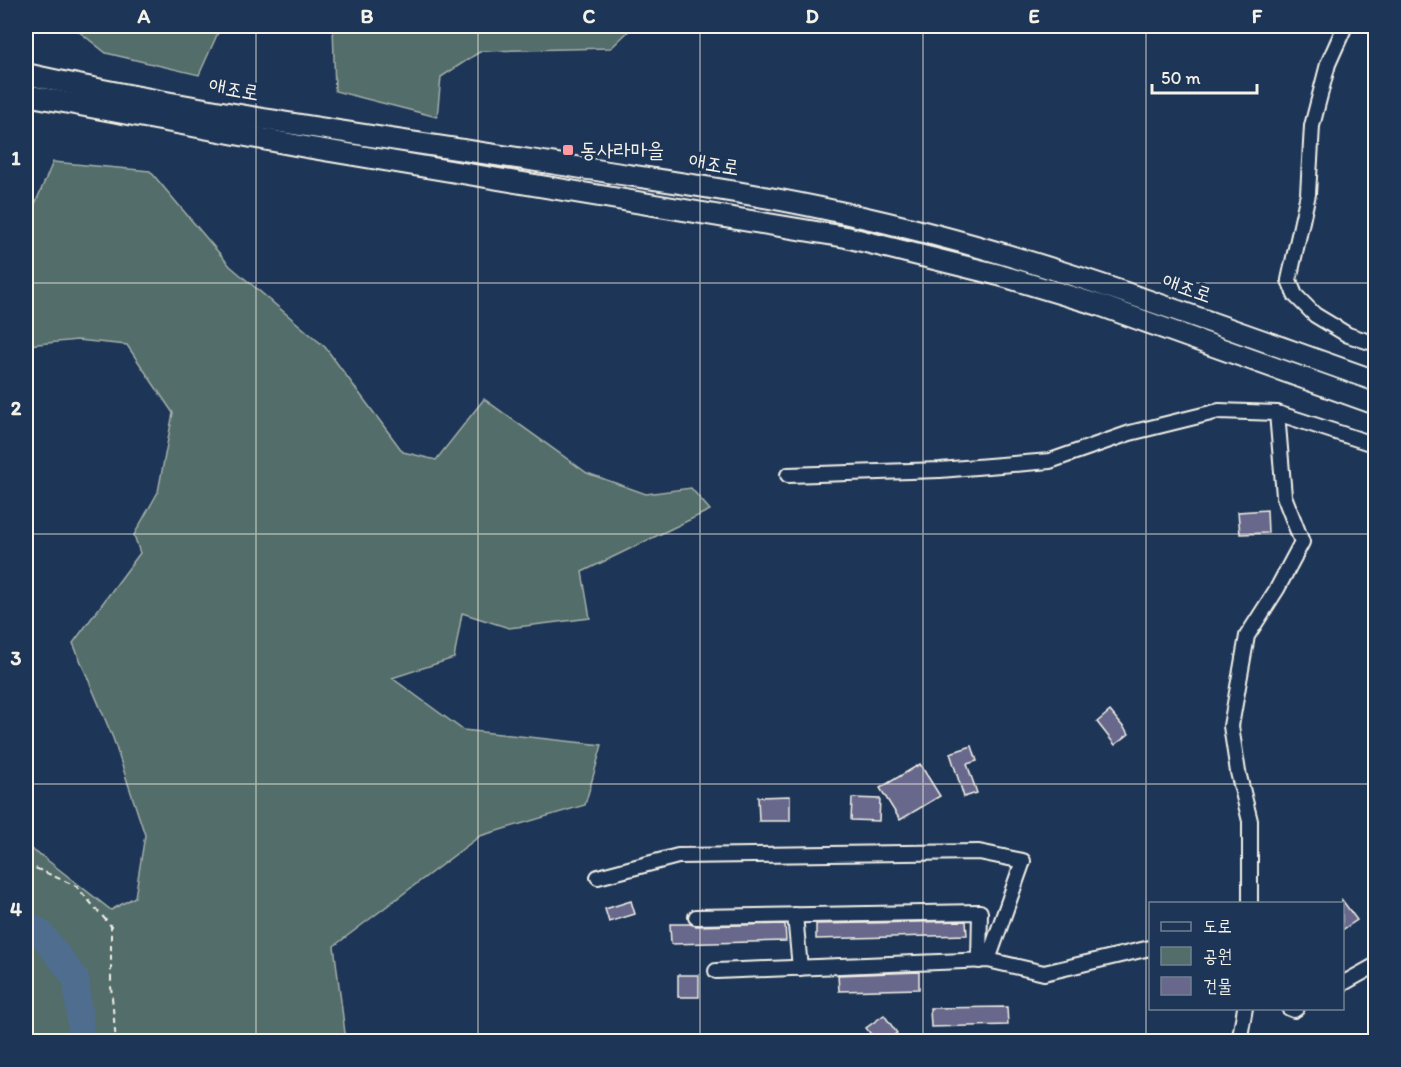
<svg xmlns="http://www.w3.org/2000/svg" width="1401" height="1067" font-family="Itim,'Poor Story',sans-serif">
  <style>
    .green { fill: #536d6a; stroke: #a4afa9; stroke-width: 1.5 }
    .lines { fill: none; stroke-linecap: round; stroke-linejoin: round }
    .river { stroke: #4f6e8f; stroke-width: 26 }
    .building { fill: #67688c; stroke: #f4f1e8; stroke-width: 1.5 }
    .street-casing { stroke: #f4f1e8; stroke-width: 18 }
    .secondary-casing { stroke: #f4f1e8; stroke-width: 24 }
    .path { stroke: #f4f1e8; stroke-width: 2; stroke-dasharray: 6 4.5; stroke-linecap: butt }
    .street { stroke: #1d3557; stroke-width: 14 }
    .secondary { stroke: #1d3557; stroke-width: 20 }
    .grid { fill: none; stroke: #f4f1e8; stroke-width: 1.5; stroke-opacity: 0.55 }
    .poi-dot { fill: #ff9aa2; stroke: #1d3557; stroke-width: 2 }
    .labels { text-anchor: middle; stroke-width: 6; stroke-linejoin: round; paint-order: stroke }
    .street-label { font-size: 21px; fill: #f4f1e8; stroke: #1d3557 }
    .poi-label { font-size: 21px; fill: #f4f1e8; stroke: #1d3557; text-anchor: start }
    .neatline { fill: none; stroke: #f4f1e8; stroke-width: 2 }
    .grid-label { font-size: 20px; text-anchor: middle; font-weight: bold; fill: #f4f1e8 }
  </style>
  <rect width="100%" height="100%" fill="#1d3557"/>
  <filter id="ink" filterUnits="userSpaceOnUse"><feTurbulence type="fractalNoise" baseFrequency=".0167" numOctaves="2"/><feDisplacementMap in="SourceGraphic" scale="12" xChannelSelector="R" yChannelSelector="G"/><feConvolveMatrix kernelMatrix="1 2 1 2 8 2 1 2 1" color-interpolation-filters="sRGB"/></filter>
  <g filter="url(#ink)">
    <g class="green">
      <polygon points="72,26 221,26 199,75 106,53"/>
      <polygon points="333,26 634,26 611,48 481,51 441,77 437,117 335,91"/>
      <polygon points="53,162 150,171 230,266 325,347 403,452 436,460 484,399 587,473 646,494 691,488 710,510 582,572 590,618 509,628 462,613 454,658 392,678 463,730 602,745 585,805 480,836 334,946 346,1041 26,1041 26,846 42,856 111,910 135,897 145,835 113,738 73,643 140,553 134,535 158,492 173,413 127,345 77,340 28,345 26,348 26,225"/>
    </g>
    <g class="lines">
      <polyline class="river" points="26,924 40,932 76,979 82,1042"/>
    </g>
    <g class="building">
      <polygon points="1267,510 1268,533 1240,534 1238,512"/>
      <polygon points="1110,711 1129,734 1115,745 1097,722"/>
      <polygon points="972,746 977,761 967,764 977,793 964,797 950,753"/>
      <polygon points="920,764 940,796 900,820 880,788"/>
      <polygon points="790,796 790,821 759,821 758,797"/>
      <polygon points="852,798 880,799 879,821 851,820"/>
      <polygon points="1342,900 1357,920 1342,930"/>
      <polygon points="631,901 635,914 609,922 605,909"/>
      <polygon points="966,921 967,935 816,939 816,924"/>
      <polygon points="670,924 690,924 696,926 785,924 786,941 671,944"/>
      <polygon points="919,972 919,989 839,991 838,975"/>
      <rect x="678" y="975" width="21" height="22"/>
      <polygon points="1007,1007 1008,1025 931,1027 930,1008"/>
      <polygon points="884,1015 897,1033 885,1041 876,1041 866,1028"/>
    </g>
    <g class="lines">
      <g class="street-casing">
        <g id="street">
          <polyline points="1345,26 1328,64 1312,126 1308,194 1289,280 1295,295 1315,315 1348,335 1376,344"/>
          <polyline points="788,475 940,470 1050,461 1130,433 1219,411 1277,413 1376,445"/>
          <polyline points="598,877 678,856 979,852 1023,861 988,960"/>
          <polyline points="1250,904 1250,821 1238,772 1231,726 1247,636 1277,589 1302,542 1284,496 1277,413"/>
          <polyline points="795,915 800,968"/>
          <polyline points="696,917 980,912 979,961"/>
          <polyline points="716,971 988,960 1044,973 1150,948"/>
          <polyline points="1342,984 1376,965"/>
          <polyline points="1289,1008 1294,1010 1297,1008"/>
          <polyline points="1239,1042 1245,1008"/>
        </g>
      </g>
      <g class="secondary-casing">
        <g id="secondary">
          <path d="M26 74C207 114 392 139 576 167 665 181 755 193 844 213 1026 252 1200 319 1376 381"/>
          <polyline points="26,95 306,147 846,237 999,275 1099,305 1376,404"/>
        </g>
      </g>
      <polyline class="path" points="26,864 76,886 111,926 111,986 116,1042"/>
      <use href="#street" class="street"/>
      <use href="#secondary" class="secondary"/>
    </g>
  </g>
  <path class="grid" d="M256 26V1042M478 26V1042M700 26V1042M923 26V1042M1146 26V1042M26 283H1376M26 534H1376M26 784H1376"/>
  <rect class="poi-dot" x="562" y="144" width="12" height="12" rx="3"/>
  <g class="labels">
    <g class="street-label">
      <text transform="translate(234 89) rotate(10)" y="7">애조로</text>
      <text transform="translate(714 164) rotate(9)" y="7">애조로</text>
      <text transform="translate(1187 288) rotate(19)" y="7">애조로</text>
    </g>
    <g class="poi-label">
      <text x="580" y="157">동사라마을</text>
    </g>
  </g>
  <rect width="1401" height="1067" fill="none" stroke="#1d3557" stroke-width="66"/>
  <rect x="1149" y="902" width="195" height="108" fill="#1d3557" stroke="#738091" stroke-width="1.5"/>
  <rect x="1161" y="922" width="30" height="9" fill="#1d3557" stroke="#738091" stroke-width="1.5"/>
  <text x="1203" y="932" font-size="18" fill="#f4f1e8">도로</text>
  <rect x="1161" y="947" width="30" height="18" fill="#536d6a" stroke="#738091" stroke-width="1.5"/>
  <text x="1203" y="962" font-size="18" fill="#f4f1e8">공원</text>
  <rect x="1161" y="977" width="30" height="18" fill="#67688c" stroke="#738091" stroke-width="1.5"/>
  <text x="1203" y="992" font-size="18" fill="#f4f1e8">건물</text>
  <path d="M1152 84v9h105v-9" fill="none" stroke="#f4f1e8" stroke-width="3"/>
  <text x="1161" y="84" font-size="18" fill="#f4f1e8" stroke="#1d3557" stroke-width="4.5" paint-order="stroke">50 m</text>
  <rect x="33" y="33" width="1335" height="1001" class="neatline"/>
  <g class="grid-label">
    <text x="144" y="23">A</text>
    <text x="367" y="23">B</text>
    <text x="589" y="23">C</text>
    <text x="812" y="23">D</text>
    <text x="1034" y="23">E</text>
    <text x="1257" y="23">F</text>
    <text x="16" y="165">1</text>
    <text x="16" y="415">2</text>
    <text x="16" y="665">3</text>
    <text x="16" y="916">4</text>
  </g>
</svg>
